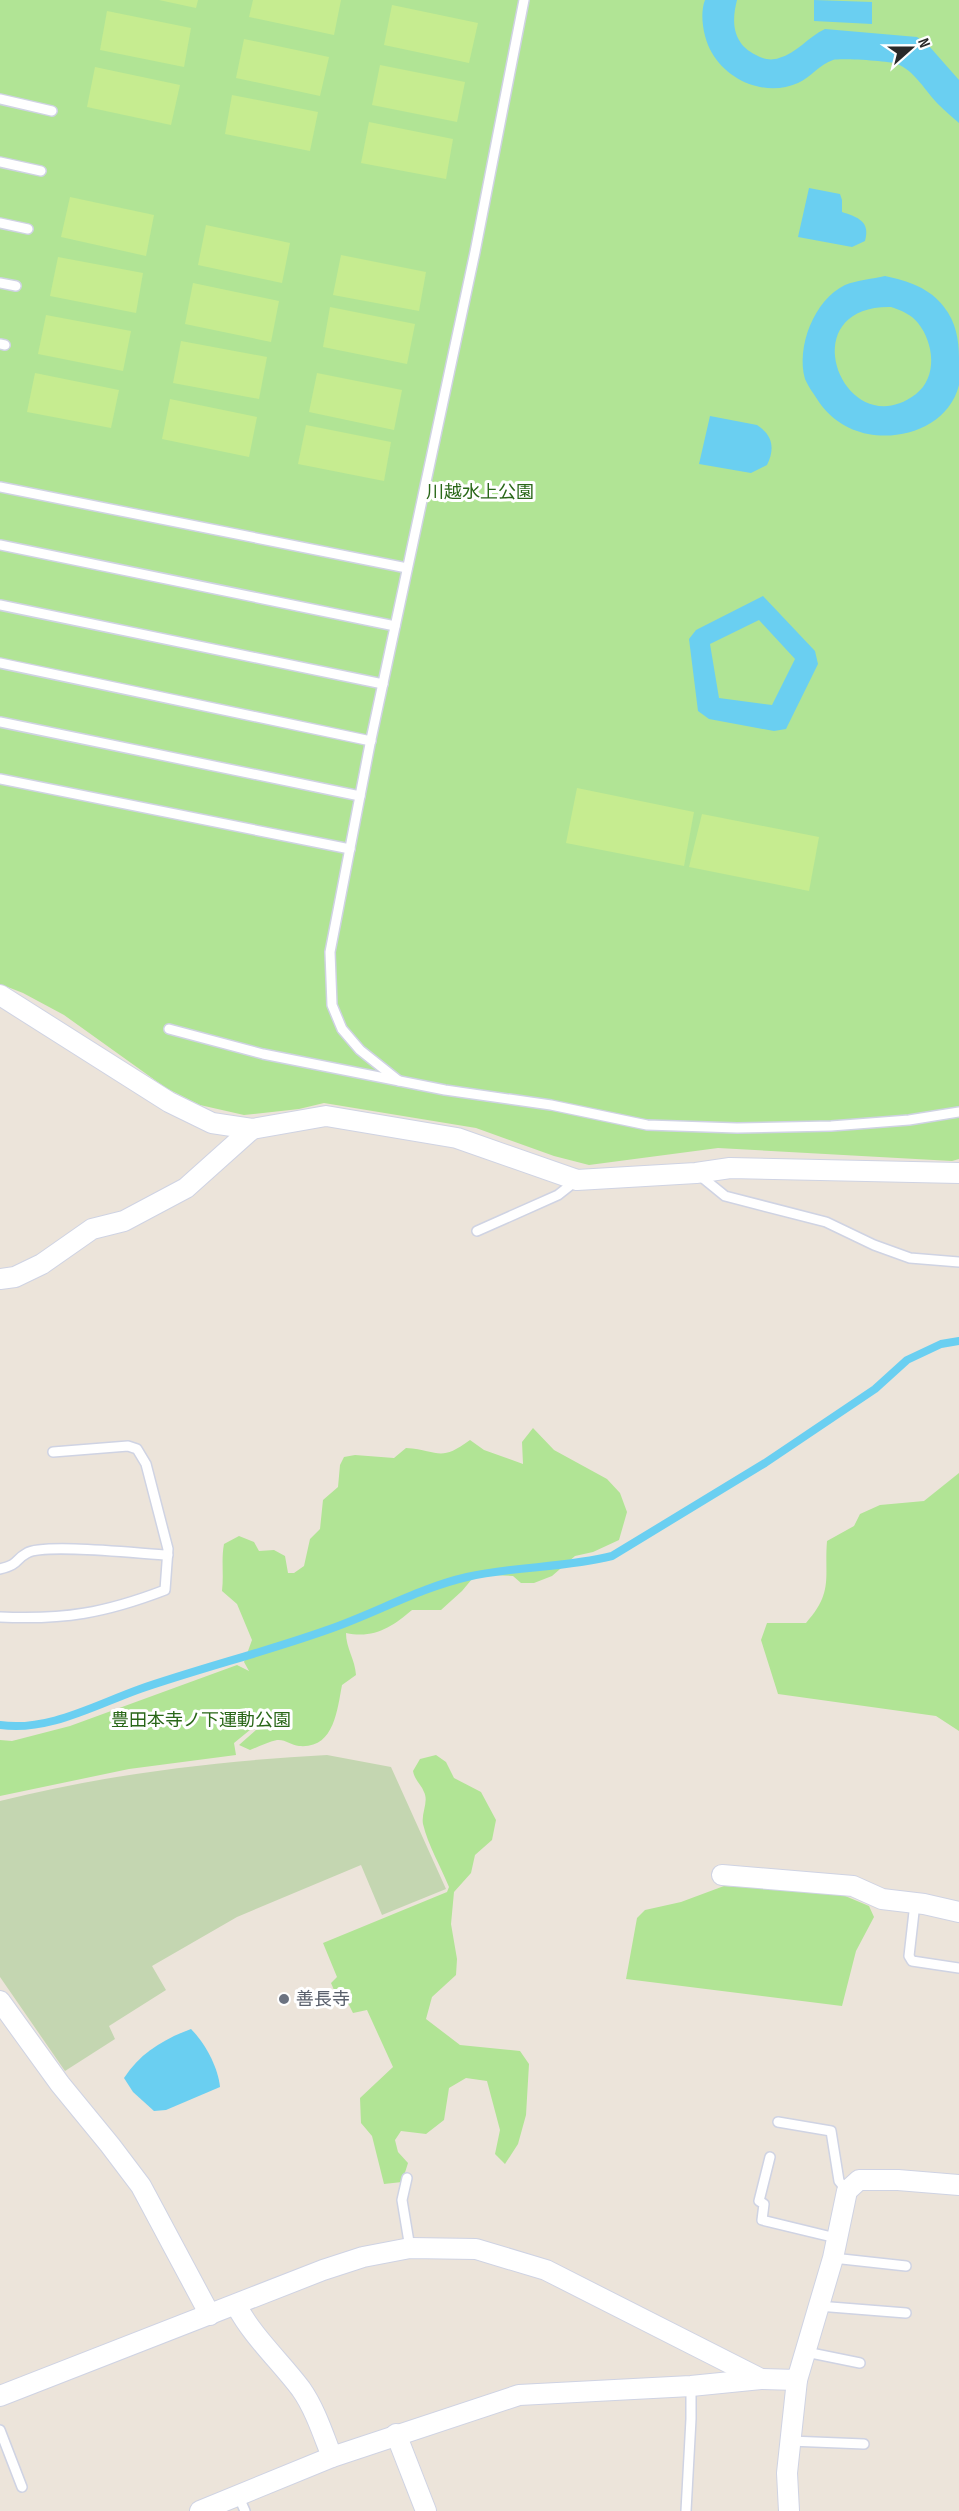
<svg xmlns="http://www.w3.org/2000/svg" width="959" height="2511" font-family="'Sofia Sans Condensed','Noto Sans JP',sans-serif">
  <style>
    .green { fill: #b1e495 }
    .cemetery { fill: #c4d6b1 }
    .pitch { fill: #c6ec90 }
    .water { fill: #6acff1; fill-rule: evenodd }
    .lines { fill: none; stroke-linecap: round; stroke-linejoin: round }
    .stream { stroke: #6acff1; stroke-width: 8 }
    .lane-casing { stroke: #cfd3e3; stroke-width: 12 }
    .street-casing { stroke: #cfd3e3; stroke-width: 22 }
    .lane { stroke: #fff; stroke-width: 9 }
    .street { stroke: #fff; stroke-width: 20 }
    .worship-dot { fill: #6b7280; stroke: #fff; stroke-width: 2 }
    .labels { text-anchor: middle; stroke-width: 6; stroke-linejoin: round; paint-order: stroke }
    .park-label { font-size: 18px; fill: #296718; stroke: #fff }
    .worship-label { font-size: 18px; fill: #5b616d; stroke: #fff; text-anchor: start }
  </style>
  <rect width="100%" height="100%" fill="#ece4da"/>
  <g class="green">
    <polygon points="0,0 959,0 959,1159 952,1161 718,1148 589,1165 554,1156 476,1128 324,1103 299,1109 244,1115 200,1105 166,1088 64,1015 23,993 0,984"/>
    <path d="M533 1428 554 1450 607 1479 620 1493 627 1512 619 1540 593 1552 575 1556 552 1576 534 1583H521L513 1576 491 1575 472 1579 462 1591 441 1610H412C392 1627 374 1639 346 1633 346 1648 355 1659 356 1675L342 1685C337 1711 334 1749 299 1746 291 1745 285 1739 277 1740 268 1742 258 1747 250 1750L239 1745 257 1729 259 1726 256 1725 234 1743 236 1755 129 1769 0 1796V1740L12 1741 70 1726 237 1665 249 1671 244 1662 252 1640 237 1604 222 1591C224 1574 221 1560 224 1544L239 1536 254 1542 259 1551 274 1550 285 1556 288 1573H294L304 1566 310 1539 320 1529 323 1500 338 1487 340 1465 344 1457 355 1455 394 1458 406 1448C439 1450 439 1463 470 1440L484 1450 523 1464 522 1442Z"/>
    <path d="M959 1473V1731L936 1716 778 1694 761 1640 767 1623H806C834 1592 824 1577 827 1541L854 1526 860 1514 880 1505 924 1501Z"/>
    <path d="M436 1755 446 1762 454 1778 481 1792 496 1820 492 1840 475 1855 471 1873 454 1892 451 1924 457 1959 456 1975 432 1997 426 2019 460 2045 520 2051 529 2064 526 2115 518 2144 505 2164 495 2154 500 2130 487 2081 466 2078 449 2088 444 2120 426 2134 401 2131 395 2140 398 2152 408 2163 402 2182 384 2184 372 2136 361 2123 360 2098 393 2067 367 2010 353 2013 347 2001 340 2004 331 1983 337 1977 323 1943 447 1892 449 1887C441 1867 428 1845 423 1824 421 1813 429 1802 424 1792 421 1784 415 1781 413 1771L420 1759Z"/>
    <polygon points="724,1886 838,1893 869,1906 874,1917 856,1951 842,2006 626,1979 637,1918 645,1910 681,1902"/>
  </g>
  <path class="cemetery" d="M327 1755 391 1767 446 1889 382 1915 361 1865 237 1917 152 1966 166 1990 109 2026 115 2039 65 2071 0 1977V1801C107 1774 217 1761 327 1755Z"/>
  <g class="pitch">
    <polygon points="159,0 198,0 196,8"/>
    <polygon points="253,0 341,0 334,35 249,17"/>
    <polygon points="392,5 478,23 469,63 384,45"/>
    <polygon points="107,11 191,28 184,67 100,50"/>
    <polygon points="244,39 329,57 320,96 236,78"/>
    <polygon points="380,65 465,82 457,122 372,105"/>
    <polygon points="95,67 180,85 171,125 87,107"/>
    <polygon points="232,95 318,112 310,151 225,134"/>
    <polygon points="369,122 453,139 446,179 361,163"/>
    <polygon points="70,197 154,215 146,256 61,237"/>
    <polygon points="206,225 290,243 282,283 198,265"/>
    <polygon points="341,255 426,272 419,311 333,295"/>
    <polygon points="58,257 143,273 136,313 50,296"/>
    <polygon points="193,283 279,301 271,342 185,324"/>
    <polygon points="330,307 415,324 407,364 323,347"/>
    <polygon points="46,315 131,331 123,371 38,354"/>
    <polygon points="181,341 267,357 259,399 173,383"/>
    <polygon points="35,373 119,390 111,428 27,412"/>
    <polygon points="317,373 402,390 394,430 309,412"/>
    <polygon points="170,399 257,417 249,457 162,439"/>
    <polygon points="306,425 391,442 384,481 298,464"/>
    <polygon points="577,788 694,812 684,866 566,843"/>
    <polygon points="702,814 819,837 809,891 689,867"/>
  </g>
  <g class="water">
    <path d="M705 0H737C731 23 733 44 756 55 763 59 771 61 779 58 797 53 808 37 825 29L917 37 929 46 959 80V123C952 117 945 111 939 105 926 92 914 70 897 64 889 61 841 58 833 60 820 64 811 77 798 83 767 97 729 82 712 53 704 40 699 15 705 0Z"/>
    <polygon points="814,0 872,2 872,24 814,21"/>
    <path d="M809 188 840 194 842 200V212C857 217 871 221 865 241L852 247 798 237Z"/>
    <path d="M885 276C908 281 930 288 944 307 956 322 959 340 959 358 959 366 959 377 959 385 949 425 904 441 868 434 847 430 828 417 817 399 813 393 808 386 805 379 796 347 814 300 845 285 857 280 873 279 885 276ZM891 307C901 310 912 315 918 323 934 343 938 377 916 394 845 448 788 305 891 307Z"/>
    <path d="M710 416 757 425C773 435 775 449 767 465L751 473 699 464Z"/>
    <path d="M763 596 815 651 818 664 786 729 774 731 709 719 698 711 689 639 696 630ZM759 620 795 659 772 705 719 698 710 644Z"/>
    <path d="M191 2029C205 2043 218 2067 220 2087L166 2110 154 2111 133 2092 124 2078C140 2053 164 2039 191 2029Z"/>
  </g>
  <g class="lines">
    <path class="stream" d="M0 1725C48 1732 95 1705 140 1689 201 1668 265 1652 327 1630 374 1614 419 1588 467 1577 515 1566 565 1568 612 1556L765 1463 875 1389 907 1360 941 1344 959 1341"/>
    <g class="lane-casing">
      <g id="lane">
        <polyline points="0,99 52,111"/>
        <polyline points="0,162 41,171"/>
        <polyline points="0,223 28,229"/>
        <polyline points="0,283 16,286"/>
        <polyline points="0,344 5,345"/>
        <polyline points="0,487 407,568"/>
        <polyline points="0,545 395,626"/>
        <polyline points="0,605 383,684"/>
        <polyline points="0,663 371,741"/>
        <polyline points="0,722 360,796"/>
        <polyline points="0,779 350,849"/>
        <polyline points="169,1029 263,1054 445,1090 551,1105 647,1125 737,1128 831,1126 909,1120 959,1112"/>
        <polyline points="399,1081 360,1050 342,1029 332,1005 330,952 370,744 475,252 524,0"/>
        <polyline points="698,1174 725,1196 826,1222 874,1245 910,1258 959,1262"/>
        <polyline points="477,1231 558,1195 577,1180"/>
        <path d="M0 1569C20 1564 14 1560 27 1553 44 1543 143 1554 168 1555"/>
        <path d="M0 1617C64 1620 105 1613 165 1590L168 1549 146 1464 137 1449 128 1446 53 1452"/>
        <polyline points="915,1903 909,1956 912,1961 959,1968"/>
        <polyline points="778,2122 831,2131 839,2181 847,2191"/>
        <polyline points="770,2157 759,2201 764,2204 762,2220 836,2238"/>
        <polyline points="407,2178 402,2200 410,2248"/>
        <polyline points="833,2258 906,2266"/>
        <polyline points="818,2306 906,2313"/>
        <polyline points="806,2352 860,2363"/>
        <polyline points="0,2430 22,2487"/>
        <polyline points="790,2441 864,2444"/>
        <polyline points="238,2495 245,2511"/>
        <polyline points="686,2511 691,2419 691,2386"/>
      </g>
    </g>
    <g class="street-casing">
      <g id="street">
        <polyline points="0,995 169,1102 212,1123 252,1129 326,1116 457,1138 577,1180 696,1173 730,1168 959,1173"/>
        <polyline points="0,1279 15,1277 42,1264 92,1229 124,1221 186,1188 252,1129"/>
        <polyline points="722,1875 853,1886 882,1899 924,1904 959,1912"/>
        <polyline points="0,2001 60,2084 110,2145 141,2186 210,2315"/>
        <path d="M236 2305C253 2337 279 2360 301 2389 315 2409 323 2434 332 2457"/>
        <polyline points="0,2396 323,2270 363,2257 410,2248 476,2249 546,2270 761,2379"/>
        <polyline points="396,2434 426,2511"/>
        <polyline points="200,2511 332,2457 519,2395 691,2386 761,2379 797,2380 833,2258 847,2191 859,2180 898,2180 959,2185"/>
        <polyline points="789,2511 787,2473 797,2380"/>
      </g>
    </g>
    <use href="#lane" class="lane"/>
    <use href="#street" class="street"/>
  </g>
  <circle class="worship-dot" cx="284" cy="1999" r="6"/>
  <g class="labels">
    <g class="park-label">
      <text x="480" y="498">川越水上公園</text>
      <text x="201" y="1726">豊田本寺ノ下運動公園</text>
    </g>
    <g class="worship-label">
      <text x="296" y="2005">善長寺</text>
    </g>
  </g>
  <g transform="translate(911 48) rotate(69)" stroke="#ffffff" stroke-width="4.5" paint-order="stroke">
  <path d="M0-4.5L10 22L0 15L-10 22Z" fill="#292929"/>
  <text y="-9" font-size="16" font-weight="bold" text-anchor="middle" fill="#292929">N</text>
  </g>
</svg>
